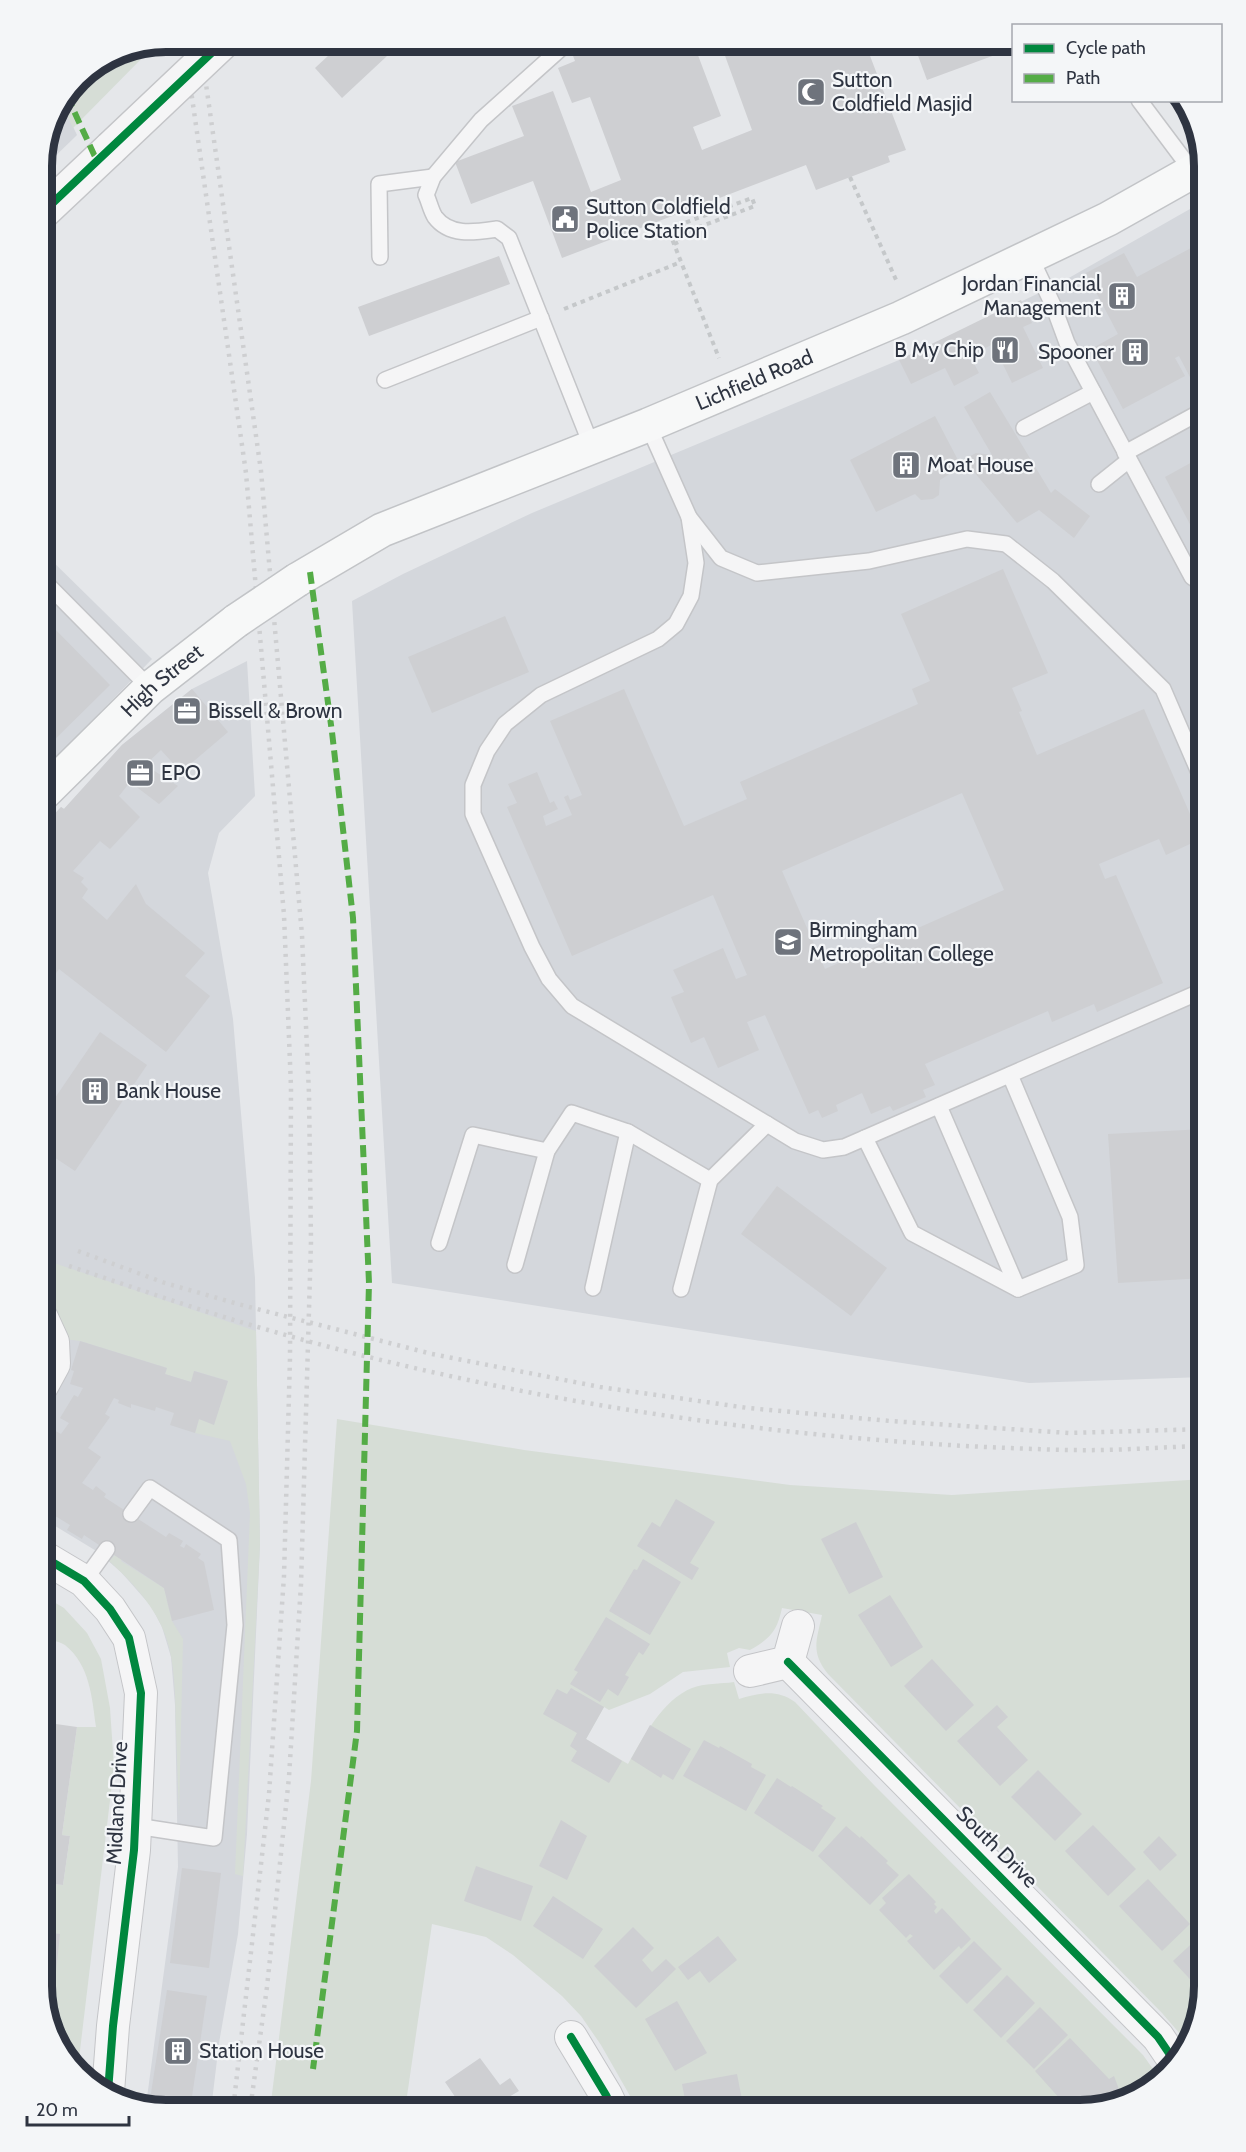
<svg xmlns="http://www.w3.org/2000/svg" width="1246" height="2152" font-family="Cabin,sans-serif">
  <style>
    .built { fill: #d4d7dc }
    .green { fill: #d6ddd6 }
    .building { fill: #cecfd2; fill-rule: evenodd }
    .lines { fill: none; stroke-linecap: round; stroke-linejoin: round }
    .service-casing { stroke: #c4c5c8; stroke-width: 18 }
    .minor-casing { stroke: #c4c5c8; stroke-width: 34 }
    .tertiary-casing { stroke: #c4c5c8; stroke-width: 36 }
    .primary-casing { stroke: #c2c4c7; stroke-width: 36 }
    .path { stroke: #c5c8ca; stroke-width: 4; stroke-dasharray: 4.5 4.5; stroke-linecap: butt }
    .service { stroke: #f5f5f6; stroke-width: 15 }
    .minor { stroke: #f5f5f6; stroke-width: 32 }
    .tertiary { stroke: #f5f5f6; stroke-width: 33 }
    .primary { stroke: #f7f8f8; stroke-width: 33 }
    .rail { stroke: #cecfd1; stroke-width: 4.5; stroke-dasharray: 3 6; stroke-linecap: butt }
    .tertiary-bridge-casing { stroke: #c4c5c8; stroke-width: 36; stroke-linecap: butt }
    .primary-bridge-casing { stroke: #c2c4c7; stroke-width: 36; stroke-linecap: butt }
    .tertiary-bridge { stroke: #f5f5f6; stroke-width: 33 }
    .primary-bridge { stroke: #f7f8f8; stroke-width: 33 }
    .quiet { stroke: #54ac46; stroke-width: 6; stroke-dasharray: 12 6; stroke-linecap: butt }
    .cycleway-casing { stroke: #f4f6f8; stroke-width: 11 }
    .cycleway { stroke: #00873e; stroke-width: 8 }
    .labels { text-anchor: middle; stroke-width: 4.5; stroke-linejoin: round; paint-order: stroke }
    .poi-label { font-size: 21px; fill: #2e3441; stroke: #f4f6f8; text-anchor: start }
    .street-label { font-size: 21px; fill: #2e3441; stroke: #f4f6f8 }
    .rim { fill: none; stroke: #2e3441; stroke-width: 8 }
  </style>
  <rect width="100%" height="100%" fill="#e5e7ea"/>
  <g class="built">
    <polygon points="62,104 77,135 42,169 42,159 52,119"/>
    <polygon points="1204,201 1204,1377 1029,1383 392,1283 352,601 403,574 532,513 899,360 1060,283"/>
    <polygon points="42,551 152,659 42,772"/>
    <polygon points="247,661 255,796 219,833 208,873 233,1019 255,1278 260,1544 247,1834 238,1934 219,2043 211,2110 159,2110 146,2105 178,1867 175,1705 171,1657 162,1627 151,1606 121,1572 98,1552 42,1518 42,828 61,807 64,809 122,745 192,689"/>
  </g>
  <g class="green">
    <polygon points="147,46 148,52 73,128 62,104 79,78 119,51"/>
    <polygon points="42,1259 256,1331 260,1544 243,1876 235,1874 250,1513 246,1484 230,1441 195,1433 199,1419 214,1424 228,1381 195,1371 191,1382 165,1374 167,1368 80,1341 56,1338 42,1310"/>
    <path d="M337 1419 524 1450 790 1485 952 1495 1204 1479V1986L1187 2042 1162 2013 828 1674C810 1652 817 1639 822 1615L782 1608C777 1631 771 1638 750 1650L739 1648 727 1653 730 1667 683 1672 650 1694 609 1710 604 1707 586 1739 628 1764C643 1738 662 1700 692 1688 704 1683 721 1684 734 1682L739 1699C760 1693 776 1689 795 1702L874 1785 1143 2055 1158 2076 1134 2097 1079 2110H638L601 2045 581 2016 562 1996 513 1955 486 1937 432 1924 405 2110H270L311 1781Z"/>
    <path d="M115 1555 122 1559 121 1561 164 1588 172 1621 183 1639 179 1816C178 1787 177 1758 176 1729 175 1695 176 1656 161 1625 149 1600 129 1579 109 1561Z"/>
    <path d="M42 1595 64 1608 87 1633 101 1659 110 1708 114 1767 78 2067 55 2040 42 1985V1883L63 1885 70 1836 62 1835 77 1727H96C92 1698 90 1665 65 1645 59 1641 49 1640 42 1638Z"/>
  </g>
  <g class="building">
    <polygon points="343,42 402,42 342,98 315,68"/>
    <polygon points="579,42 693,42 721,116 693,127 702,150 752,130 720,42 766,42 770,53 799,42 882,42 867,48 906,150 888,156 890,162 816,190 806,165 562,258 533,181 471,204 455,162 524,136 512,106 553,91 591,192 621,180 590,97 572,103 558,68 575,61 570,48 580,44"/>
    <polygon points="913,42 1014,42 1014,48 927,80"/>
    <polygon points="1204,241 1204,375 1192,381 1179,356 1175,358 1185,376 1123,409 1091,349 1118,334 1086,273 1124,253 1137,277"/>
    <polygon points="499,256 510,284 369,336 358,307"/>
    <polygon points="1021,300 1032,323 1023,327 1043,368 1012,383 993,344 970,356 979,373 954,386 945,368 911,384 899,360"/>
    <polygon points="990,392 1051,493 1055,489 1090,516 1074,538 1039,510 1017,523 969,466 960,465 961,467 940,480 939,495 933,499 921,500 915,494 876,512 850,460 935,416 959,462 976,453 992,455 964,407"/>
    <polygon points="1204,459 1204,525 1193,530 1165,477 1194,461 1195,464"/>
    <path d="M1003 569 1048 673 1012 688 1022 711 1019 712 1037 755 1144 709 1201 839 1166 855 1159 839 1099 864 1105 879 1116 875 1163 983 1097 1012 1094 1004 1052 1022 1048 1011 925 1064 935 1085 923 1090 926 1097 893 1111 890 1106 871 1114 862 1093 836 1105 838 1111 822 1118 818 1110 809 1114 765 1015 747 1022 759 1050 718 1068 704 1037 691 1043 671 997 684 992 673 970 723 948 736 979 747 975 713 895 572 956 507 807 517 803 508 784 537 772 550 803 554 801 558 809 543 816 546 826 572 815 564 797 568 795 570 800 582 795 550 721 624 689 684 826 747 799 740 782 918 704 912 689 930 681 901 614ZM962 793 1004 890 825 969 782 871Z"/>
    <polygon points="42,616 110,685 42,752"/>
    <polygon points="505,616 529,672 432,713 408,657"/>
    <polygon points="192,689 228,732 181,772 161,750 145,765 178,786 159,804 130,782 119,796 140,817 110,849 100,841 73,871 84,878 81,882 88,889 82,898 107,920 136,884 146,904 205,953 185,976 210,996 166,1052 59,969 45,989 42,987 42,828 61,807 64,809 122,745"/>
    <polygon points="100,1032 147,1065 75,1171 42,1149 42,1117"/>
    <polygon points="1204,1129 1204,1278 1118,1283 1108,1134"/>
    <polygon points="777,1186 887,1268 851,1316 741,1234"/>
    <polygon points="80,1341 167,1368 165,1374 191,1382 194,1371 228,1381 214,1425 199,1419 195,1433 170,1425 174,1413 156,1407 155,1411 131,1404 131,1408 118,1403 119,1400 114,1398 105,1414 110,1417 88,1448 101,1457 82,1483 93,1490 96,1486 106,1494 104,1497 166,1537 169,1533 183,1541 180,1546 184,1548 186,1544 201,1554 198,1558 204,1562 214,1610 172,1621 164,1588 84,1535 82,1539 67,1530 70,1525 42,1508 42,1464 46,1458 42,1456 42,1445 52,1429 61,1434 69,1423 60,1418 74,1395 78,1397 83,1388 70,1384 74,1371 71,1370"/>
    <polygon points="676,1499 715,1522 690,1563 699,1568 692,1580 637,1546 652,1522 660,1527"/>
    <polygon points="856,1522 883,1577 849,1594 821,1539"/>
    <polygon points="643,1559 681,1582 650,1635 609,1611 634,1569 637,1570"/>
    <polygon points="890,1595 923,1647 891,1667 858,1615"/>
    <polygon points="606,1617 650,1644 643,1655 639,1652 625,1675 629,1677 618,1696 608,1689 600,1702 570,1684 578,1672 574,1670"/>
    <polygon points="1201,1653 1204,1654 1204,1680 1194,1677"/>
    <polygon points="932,1659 974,1705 946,1731 904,1686"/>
    <polygon points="571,1688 604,1707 586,1739 622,1761 609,1783 571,1761 577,1751 570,1746 577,1733 543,1714 557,1689 567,1694"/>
    <polygon points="997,1705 1008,1717 997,1727 1028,1760 1000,1786 957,1741"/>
    <polygon points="42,1722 77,1727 62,1835 70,1836 63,1885 42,1883"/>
    <polygon points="650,1725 691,1749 673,1780 663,1774 661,1778 631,1759"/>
    <polygon points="704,1740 719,1748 720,1746 752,1764 751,1767 766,1775 746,1811 683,1776"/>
    <polygon points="1038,1770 1082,1814 1055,1841 1011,1797"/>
    <polygon points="777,1778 791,1787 792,1786 823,1806 821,1808 836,1818 813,1852 754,1813"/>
    <polygon points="561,1820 587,1836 567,1880 539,1866"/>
    <polygon points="1093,1825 1136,1869 1108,1896 1065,1851"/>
    <polygon points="846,1826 860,1838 861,1836 888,1861 886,1863 899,1875 870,1905 818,1856"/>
    <polygon points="1159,1836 1177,1855 1160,1871 1143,1852"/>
    <polygon points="476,1866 533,1886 521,1921 464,1901"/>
    <polygon points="182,1868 221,1873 209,1968 170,1963"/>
    <polygon points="909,1874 936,1902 934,1904 937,1907 934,1911 936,1914 942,1908 971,1939 961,1949 959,1946 934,1970 907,1941 913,1936 910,1934 906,1938 879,1910 886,1903 882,1898"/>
    <polygon points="1148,1879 1190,1924 1162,1951 1119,1906"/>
    <polygon points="553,1896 603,1929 583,1959 533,1926"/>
    <polygon points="633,1927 654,1948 642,1960 652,1972 666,1959 676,1969 636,2008 594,1966"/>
    <polygon points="42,1932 60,1934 54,1991 43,1990 42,1985"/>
    <polygon points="1201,1935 1204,1938 1204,1986 1202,1992 1173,1961"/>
    <polygon points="718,1936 737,1960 709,1983 700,1971 688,1980 678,1967"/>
    <polygon points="974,1941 1002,1969 967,2004 939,1976"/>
    <polygon points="1007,1975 1035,2003 1001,2038 973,2010"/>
    <polygon points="167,1990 207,1996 190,2110 159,2110 149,2106"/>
    <polygon points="677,2001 707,2053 675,2071 645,2019"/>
    <polygon points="1040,2007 1068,2035 1034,2069 1006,2041"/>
    <polygon points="1070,2038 1109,2079 1114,2076 1123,2100 1079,2110 1070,2110 1035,2071"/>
    <polygon points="480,2058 500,2085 510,2078 519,2091 507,2098 515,2110 464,2110 445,2082"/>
    <polygon points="737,2074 744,2110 687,2110 682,2084"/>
  </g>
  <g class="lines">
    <g class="service-casing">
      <g id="service">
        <path d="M568 42 481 120 433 177 426 195C429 201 431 211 435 217 450 237 476 232 497 229L509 238 592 447"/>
        <polyline points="1139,100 1193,172"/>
        <polyline points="1030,256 1053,305 1067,343 1192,577 1204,585"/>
        <polyline points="380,257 379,184 433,177"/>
        <polyline points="385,380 541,318"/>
        <polyline points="648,425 689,517 721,558 757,573 869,561 967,539 1006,544 1053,581 1163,689 1204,784"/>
        <polyline points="1024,428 1093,392"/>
        <polyline points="1125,453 1204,410"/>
        <polyline points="1099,484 1129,460"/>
        <polyline points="689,517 696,563 691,596 676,624 658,639 541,695 505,724 487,751 473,785 473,814 532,947 549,979 572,1006 795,1141 823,1150 844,1147 1204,990"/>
        <polyline points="42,579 150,688"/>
        <polyline points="939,1106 1018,1289 1076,1265 1070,1217 1010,1075"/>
        <polyline points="865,1138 912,1233 1018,1289"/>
        <polyline points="439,1243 473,1135 547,1151"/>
        <polyline points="515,1265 547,1151 572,1113 628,1132"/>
        <polyline points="593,1288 628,1132 710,1180"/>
        <polyline points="681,1289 710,1180 767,1124"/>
        <polyline points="131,1514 150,1488 229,1540 235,1625 214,1838 136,1826"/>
        <polyline points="84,1581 107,1549"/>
      </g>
    </g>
    <g class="minor-casing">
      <g id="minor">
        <polyline points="42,1386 54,1364 53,1342 42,1318"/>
        <polyline points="42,1556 84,1581 110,1609 129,1638 141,1693 134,1850 113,2026 108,2092"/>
        <polyline points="788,1662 1158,2037 1175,2062"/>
        <polyline points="750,1671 788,1662 798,1626"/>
        <polyline points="571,2037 606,2095 613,2110"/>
      </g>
    </g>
    <g class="tertiary-casing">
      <polyline id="tertiary" points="42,213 111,148"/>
    </g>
    <g class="primary-casing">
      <g id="primary">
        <path id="s1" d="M297 580 382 530 648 425 901 318 1108 219 1204 165"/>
        <path id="s2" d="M42 795 150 688 236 621"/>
      </g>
    </g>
    <g class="path">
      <polyline points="850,177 897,282"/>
      <polyline points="674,244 681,241 678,235 755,206 752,198 668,229 674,244 719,358"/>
      <polyline points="564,309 681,262"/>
      <polyline points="42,1027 51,1014 42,1008"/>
    </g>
    <use href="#service" class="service"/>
    <use href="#minor" class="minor"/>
    <use href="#tertiary" class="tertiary"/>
    <use href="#primary" class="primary"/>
    <g class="rail">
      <polyline points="184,42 246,473 284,915 291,1087 290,1358 284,1576 269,1794 233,2110"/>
      <polyline points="200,42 261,471 302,935 309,1094 311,1241 301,1584 289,1777 267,1987 250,2110"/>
      <polyline points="78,1251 165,1283 238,1304 432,1354 600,1387 748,1408 890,1421 1069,1433 1204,1429"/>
      <path d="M69 1266C135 1288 201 1311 268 1330 525 1404 803 1444 1070 1450 1115 1451 1160 1447 1204 1446"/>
    </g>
    <g class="tertiary-bridge-casing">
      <polyline id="tertiary-bridge" points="111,148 223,42"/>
    </g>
    <g class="primary-bridge-casing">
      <polyline id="primary-bridge" points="236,621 297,580"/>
    </g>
    <use href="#tertiary-bridge" class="tertiary-bridge"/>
    <use href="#primary-bridge" class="primary-bridge"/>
    <g class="quiet">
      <polyline points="67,96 97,161"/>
      <polyline points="310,572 332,732 353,918 369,1283 357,1731 313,2069"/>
    </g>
    <g class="cycleway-casing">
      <g id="cycleway">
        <polyline points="42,213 223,42"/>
        <polyline points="42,1556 84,1581 110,1609 129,1638 141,1693 134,1850 113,2026 108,2092"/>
        <polyline points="788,1662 1158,2037 1175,2062"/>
        <polyline points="571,2037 606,2095 613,2110"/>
      </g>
    </g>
    <use href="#cycleway" class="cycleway"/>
  </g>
  <defs>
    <g id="mosque-square" transform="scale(1.5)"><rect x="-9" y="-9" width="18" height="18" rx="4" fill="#6e737c" stroke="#f4f6f8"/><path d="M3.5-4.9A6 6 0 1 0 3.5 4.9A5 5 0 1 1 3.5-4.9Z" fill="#fff"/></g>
    <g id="civic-square" transform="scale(1.5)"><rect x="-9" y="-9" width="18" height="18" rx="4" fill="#6e737c" stroke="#f4f6f8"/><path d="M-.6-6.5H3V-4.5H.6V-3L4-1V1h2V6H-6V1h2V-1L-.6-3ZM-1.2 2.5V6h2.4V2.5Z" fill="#fff"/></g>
    <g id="building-square" transform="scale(1.5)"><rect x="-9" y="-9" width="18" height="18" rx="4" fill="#6e737c" stroke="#f4f6f8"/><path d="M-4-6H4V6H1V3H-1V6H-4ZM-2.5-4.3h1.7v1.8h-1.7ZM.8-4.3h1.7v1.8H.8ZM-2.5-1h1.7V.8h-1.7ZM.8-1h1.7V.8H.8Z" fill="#fff"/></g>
    <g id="restaurant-square" transform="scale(1.5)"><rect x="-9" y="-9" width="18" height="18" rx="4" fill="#6e737c" stroke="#f4f6f8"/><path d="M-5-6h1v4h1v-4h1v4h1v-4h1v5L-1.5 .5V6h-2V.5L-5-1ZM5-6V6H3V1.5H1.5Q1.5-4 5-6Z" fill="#fff"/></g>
    <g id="office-square" transform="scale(1.5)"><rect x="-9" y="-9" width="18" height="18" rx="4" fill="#6e737c" stroke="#f4f6f8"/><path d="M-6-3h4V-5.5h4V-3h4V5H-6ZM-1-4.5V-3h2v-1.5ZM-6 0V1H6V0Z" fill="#fff"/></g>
    <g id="university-square" transform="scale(1.5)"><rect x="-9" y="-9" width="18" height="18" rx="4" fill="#6e737c" stroke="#f4f6f8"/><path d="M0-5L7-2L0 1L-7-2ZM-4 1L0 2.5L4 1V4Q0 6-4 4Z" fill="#fff"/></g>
  </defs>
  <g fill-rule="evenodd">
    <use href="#mosque-square" x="811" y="92"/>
    <use href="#civic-square" x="565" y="219"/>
    <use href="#building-square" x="1122" y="296"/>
    <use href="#restaurant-square" x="1005" y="350"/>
    <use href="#building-square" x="1135" y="352"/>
    <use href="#building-square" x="906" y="465"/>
    <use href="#office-square" x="187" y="711"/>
    <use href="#office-square" x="140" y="773"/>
    <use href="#university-square" x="788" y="942"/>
    <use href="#building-square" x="95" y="1091"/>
    <use href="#building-square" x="178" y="2051"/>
  </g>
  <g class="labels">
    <g class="poi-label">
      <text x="832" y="87">Sutton<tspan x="832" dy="24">Coldfield Masjid</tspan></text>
      <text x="586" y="214">Sutton Coldfield<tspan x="586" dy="24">Police Station</tspan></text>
      <text x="1101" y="291" text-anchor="end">Jordan Financial<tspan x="1101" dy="24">Management</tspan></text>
      <text x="984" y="357" text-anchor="end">B My Chip</text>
      <text x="1114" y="359" text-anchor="end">Spooner</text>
      <text x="927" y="472">Moat House</text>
      <text x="208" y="718">Bissell &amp; Brown</text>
      <text x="161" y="780">EPO</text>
      <text x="809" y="937">Birmingham<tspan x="809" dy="24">Metropolitan College</tspan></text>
      <text x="116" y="1098">Bank House</text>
      <text x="199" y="2058">Station House</text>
    </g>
    <g class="street-label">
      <text dy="7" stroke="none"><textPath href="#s1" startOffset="500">Lichfield Road</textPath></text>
      <text dy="7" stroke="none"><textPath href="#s2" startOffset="166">High Street</textPath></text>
      <text transform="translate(117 1803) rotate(-87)" y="7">Midland Drive</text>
      <text transform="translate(997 1847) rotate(45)" y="7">South Drive</text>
    </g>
  </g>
  <path d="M0 0H1246V2152H0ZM166 52H1080A114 114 0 0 1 1194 166V1986A114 114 0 0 1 1080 2100H166A114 114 0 0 1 52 1986V166A114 114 0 0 1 166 52Z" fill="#f4f6f8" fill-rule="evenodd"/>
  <path class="rim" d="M166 52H1080A114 114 0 0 1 1194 166V1986A114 114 0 0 1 1080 2100H166A114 114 0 0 1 52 1986V166A114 114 0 0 1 166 52Z"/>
  <rect x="1012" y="24" width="210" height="78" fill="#f4f6f8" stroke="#a5a8af" stroke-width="1.5"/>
  <rect x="1024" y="44" width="30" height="9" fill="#00873e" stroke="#a5a8af" stroke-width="1.5"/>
  <text x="1066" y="54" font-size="18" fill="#2e3441">Cycle path</text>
  <rect x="1024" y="74" width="30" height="9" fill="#54ac46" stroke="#a5a8af" stroke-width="1.5"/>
  <text x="1066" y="84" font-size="18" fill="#2e3441">Path</text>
  <path d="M27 2116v9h102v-9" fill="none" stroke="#2e3441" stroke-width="3"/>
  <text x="36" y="2116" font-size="18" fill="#2e3441" stroke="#f4f6f8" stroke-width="4.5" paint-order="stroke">20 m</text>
</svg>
